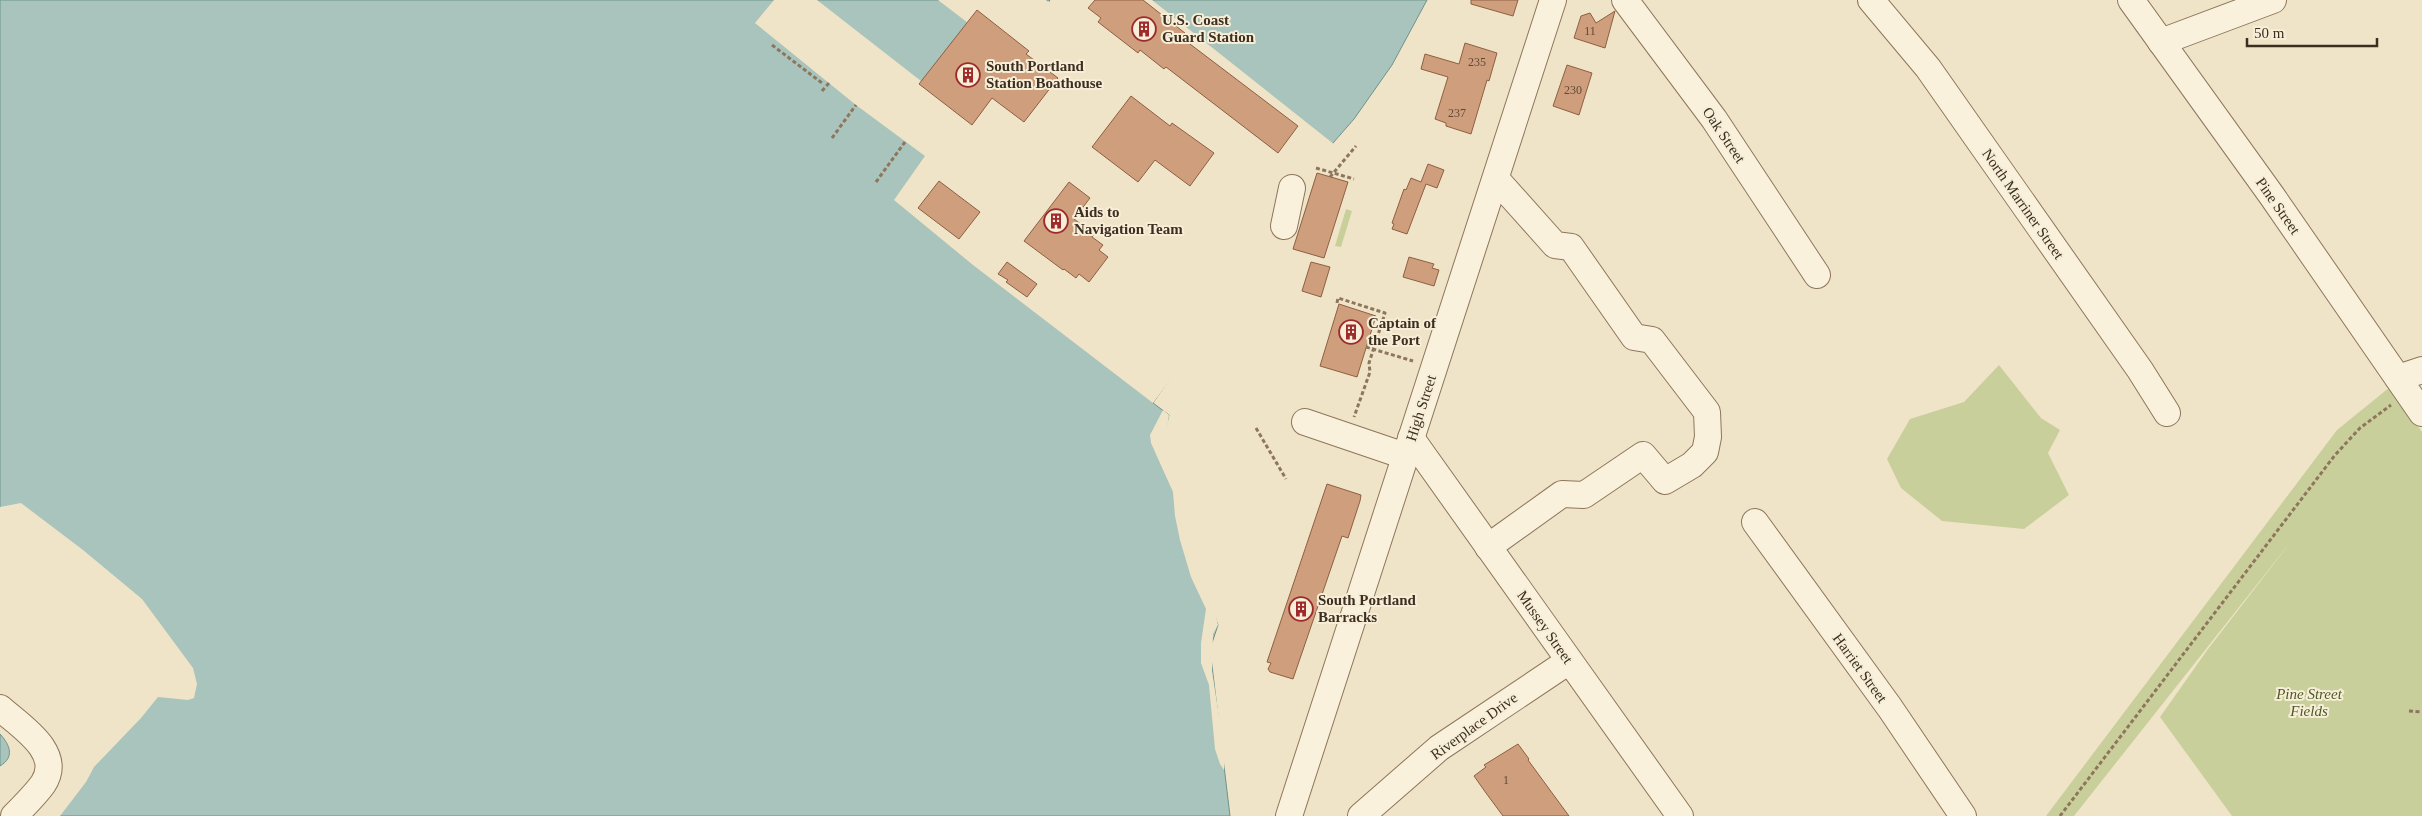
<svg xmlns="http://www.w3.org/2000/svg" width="2422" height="816" font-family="'Times New Roman',serif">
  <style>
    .green { fill: #c9cf9b }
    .water { fill: #a9c4bc; stroke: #6f938a }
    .pier { fill: #f0e4c8 }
    .building { fill: #cf9f7d; stroke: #8d5f41 }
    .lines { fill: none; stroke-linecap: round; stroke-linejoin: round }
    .minor-casing { stroke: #8d765c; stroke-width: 28 }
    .path { stroke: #8d765c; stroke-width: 3; stroke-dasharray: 4 2.5; stroke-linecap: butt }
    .minor { stroke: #faf1dc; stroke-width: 26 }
    .labels { text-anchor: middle; stroke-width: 4; stroke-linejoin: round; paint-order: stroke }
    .number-label { font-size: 12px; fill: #624a37 }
    .poi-label { font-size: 15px; font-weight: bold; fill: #3d2e20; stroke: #f7eed8; text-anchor: start }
    .street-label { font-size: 15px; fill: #3d2e20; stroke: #f7eed8 }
    .park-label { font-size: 15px; font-style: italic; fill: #4d5a26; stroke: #f7eed8 }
  </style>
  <rect width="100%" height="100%" fill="#f0e4c8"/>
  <g class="green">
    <polygon points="1346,209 1352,211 1341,247 1335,246"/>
    <polygon points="1999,365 2041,418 2060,430 2048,453 2069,495 2024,529 1942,521 1901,488 1887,459 1910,419 1964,402"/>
    <polygon points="2390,387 2422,432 2422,816 2232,816 2160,717 2208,649 2293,539 2074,816 2046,816 2337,430"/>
  </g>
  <g class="water">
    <polygon points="0,0 1427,0 1392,65 1354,119 1333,143 1153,403 1169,415 1162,445 1184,527 1218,625 1210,649 1230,816 42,816 141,692 146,674 131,649 0,536"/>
    <path d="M0 734C10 745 15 757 0 766Z"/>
  </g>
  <g class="pier">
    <polygon points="774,0 817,0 921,81 1014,58 938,0 1046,0 1048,2 1050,0 1152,0 1335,145 1231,297 1153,403 973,265 894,200 925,156 856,105 755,23"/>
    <polygon points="1163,410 1169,415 1165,444 1181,497 1188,531 1212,599 1218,625 1213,634 1212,671 1225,755 1224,770 1220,764 1215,749 1209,685 1201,663 1201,643 1206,609 1191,577 1180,540 1175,516 1173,492 1151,443 1150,435"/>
    <polygon points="21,503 83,550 142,599 193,668 197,684 194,698 188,700 158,697 141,718 94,767 86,782 60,816 39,816 139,691 143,675 129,651 0,539 0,507"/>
  </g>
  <g class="building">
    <polygon points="1095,0 1143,0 1190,37 1186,41 1298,126 1278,153 1166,67 1164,69 1140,50 1138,53 1098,22 1101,18 1088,8"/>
    <polygon points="1471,0 1518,0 1513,16 1471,4"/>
    <polygon points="977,10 1029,51 1026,54 1058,78 1024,122 992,98 972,125 919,84"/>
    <polygon points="1615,11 1605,48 1574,38 1581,16 1590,13 1596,23"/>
    <polygon points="1465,43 1497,53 1489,81 1487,80 1471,134 1446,126 1446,123 1435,119 1448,77 1421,69 1425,54 1459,64"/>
    <polygon points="1567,65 1592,73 1579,115 1553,106"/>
    <polygon points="1131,96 1170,126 1172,123 1214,153 1190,186 1155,160 1138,182 1092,147"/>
    <polygon points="1428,164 1444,170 1437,188 1426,184 1407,234 1392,229 1394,224 1392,223 1404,189 1406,190 1411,178 1421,182"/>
    <polygon points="1317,173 1348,182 1324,258 1293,249"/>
    <polygon points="939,181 980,212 959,239 918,208"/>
    <polygon points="1069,182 1090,198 1074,219 1094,234 1092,237 1103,245 1099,250 1108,257 1089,282 1079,274 1076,278 1064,269 1063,270 1024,241"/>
    <polygon points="1409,257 1434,264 1432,268 1439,270 1434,286 1403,277"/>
    <polygon points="1007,262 1037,284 1027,297 1006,282 1008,280 998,274"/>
    <polygon points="1311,262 1330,267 1321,297 1302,291"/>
    <polygon points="1339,304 1376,316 1357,377 1320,366"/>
    <polygon points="1327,484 1361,495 1360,501 1348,538 1342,536 1293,679 1270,672 1268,669 1271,663 1267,662"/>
    <polygon points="1518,744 1529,759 1528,760 1569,816 1503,816 1486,793 1474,776 1486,767 1484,765"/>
  </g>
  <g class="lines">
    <g class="minor-casing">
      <g id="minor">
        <polyline points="1625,0 1714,119 1817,275"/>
        <polyline points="1871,0 1928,68 2140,370 2167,413"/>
        <polyline points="2131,0 2272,196 2422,413"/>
        <polyline points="2161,42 2273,0"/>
        <polyline points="1284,226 1292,188"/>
        <polyline points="2398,378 2422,370"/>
        <polyline points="1305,422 1405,456"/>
        <polyline points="1411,438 1680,816"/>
        <polyline points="1755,522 1890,708 1963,816"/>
        <polyline points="1488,547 1562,494 1584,495 1643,455 1665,481 1692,465 1705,452 1708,437 1707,412 1652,340 1634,337 1571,247 1555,245 1496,179"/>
        <path d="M0 708C20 726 64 752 43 784 35 795 24 806 14 816"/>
        <polyline points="1289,816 1553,0"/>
        <polyline points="1361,816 1439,748 1569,661"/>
      </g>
    </g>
    <g class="path">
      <polyline points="1049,0 1050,0"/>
      <polyline points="772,45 822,83"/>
      <polyline points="822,91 829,83"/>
      <polyline points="832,138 856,105"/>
      <polyline points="1316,168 1354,179"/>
      <polyline points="1330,177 1356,146"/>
      <polyline points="876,182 905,142"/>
      <polyline points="1337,303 1338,298 1385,313 1369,363 1370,372 1354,417"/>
      <polyline points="1366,347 1413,361"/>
      <polyline points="1256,428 1286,479"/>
      <polyline points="2409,711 2422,712"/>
      <polyline points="2060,816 2335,455 2360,428 2391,405"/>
    </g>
    <use href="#minor" class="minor"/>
  </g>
  <defs>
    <g id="building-ring" transform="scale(1.25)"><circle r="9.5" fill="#f7eed8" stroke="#9e2a2b" stroke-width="1.5"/><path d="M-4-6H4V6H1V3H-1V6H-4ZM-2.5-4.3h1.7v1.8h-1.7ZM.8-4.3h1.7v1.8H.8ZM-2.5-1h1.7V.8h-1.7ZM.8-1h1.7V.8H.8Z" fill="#9e2a2b"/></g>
  </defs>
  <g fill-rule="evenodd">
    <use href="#building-ring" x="1144" y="29"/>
    <use href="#building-ring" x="968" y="75"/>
    <use href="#building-ring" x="1056" y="221"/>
    <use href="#building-ring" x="1351" y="332"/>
    <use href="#building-ring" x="1301" y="609"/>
  </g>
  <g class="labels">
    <g class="number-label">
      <text x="1590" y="35">11</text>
      <text x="1477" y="66">235</text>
      <text x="1573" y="94">230</text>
      <text x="1457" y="117">237</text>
      <text x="1506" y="784">1</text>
    </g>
    <g class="poi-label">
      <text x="1162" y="25">U.S. Coast<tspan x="1162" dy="17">Guard Station</tspan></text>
      <text x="986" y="71">South Portland<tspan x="986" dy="17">Station Boathouse</tspan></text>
      <text x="1074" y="217">Aids to<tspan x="1074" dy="17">Navigation Team</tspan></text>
      <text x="1368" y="328">Captain of<tspan x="1368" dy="17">the Port</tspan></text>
      <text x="1318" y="605">South Portland<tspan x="1318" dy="17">Barracks</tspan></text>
    </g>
    <g class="street-label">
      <text transform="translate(1724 135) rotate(56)" y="5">Oak Street</text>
      <text transform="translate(2023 204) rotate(55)" y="5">North Marriner Street</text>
      <text transform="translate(2278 206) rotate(55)" y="5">Pine Street</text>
      <text transform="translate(1421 408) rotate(-72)" y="5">High Street</text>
      <text transform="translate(1545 627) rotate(55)" y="5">Mussey Street</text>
      <text transform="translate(1860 668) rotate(54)" y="5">Harriet Street</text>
      <text transform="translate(1474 726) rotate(-36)" y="5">Riverplace Drive</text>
    </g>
    <g class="park-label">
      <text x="2309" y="699">Pine Street<tspan x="2309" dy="17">Fields</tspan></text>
    </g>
  </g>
  <path d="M2247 38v8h130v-8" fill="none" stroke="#3d2e20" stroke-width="2.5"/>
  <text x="2254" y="38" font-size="15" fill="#3d2e20" stroke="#f7eed8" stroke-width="4" paint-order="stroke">50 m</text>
</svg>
